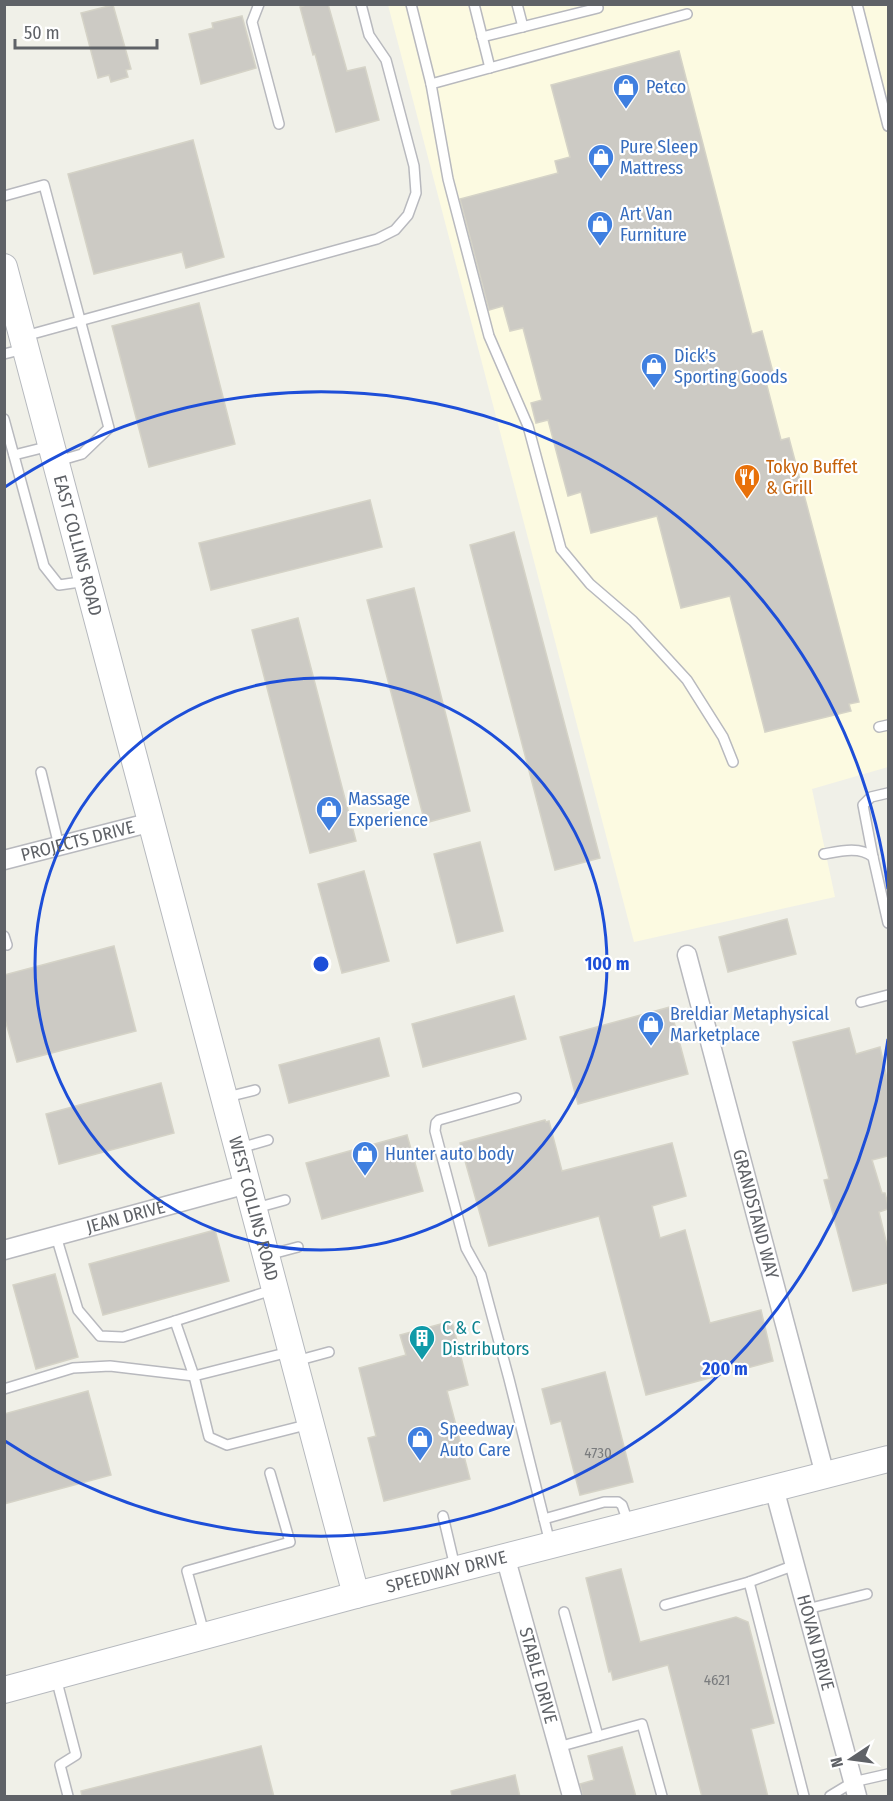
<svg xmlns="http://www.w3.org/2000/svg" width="893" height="1801" font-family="'Fira Sans Condensed',sans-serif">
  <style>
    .commercial { fill: #fcfae1 }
    .building { fill: #cccac4; stroke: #d5d3c7; stroke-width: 1.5 }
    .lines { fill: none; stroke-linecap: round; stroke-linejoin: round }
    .lane-casing { stroke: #b8b9be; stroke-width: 12 }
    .street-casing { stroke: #b8b9be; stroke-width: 21 }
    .secondary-casing { stroke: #b6b9be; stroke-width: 28 }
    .lane { stroke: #fff; stroke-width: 9 }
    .street { stroke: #fff; stroke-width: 18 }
    .secondary { stroke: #fff; stroke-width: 26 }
    .ring { fill: none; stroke: #1d4ed8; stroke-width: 3 }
    .labels { text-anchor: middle; stroke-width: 4.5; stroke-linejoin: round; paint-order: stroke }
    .number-label { font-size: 15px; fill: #7a7c7e }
    .shop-label { font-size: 18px; fill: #366cbe; stroke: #fff; text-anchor: start }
    .food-label { font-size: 18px; fill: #c56008; stroke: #fff; text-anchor: start }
    .street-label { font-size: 18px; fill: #5f6267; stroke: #fff }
    .culture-label { font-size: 18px; fill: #0d838f; stroke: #fff; text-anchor: start }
    .centre { fill: #1d4ed8; stroke: #fff; stroke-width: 3 }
    .ring-label { font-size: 18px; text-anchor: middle; font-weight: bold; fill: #1d4ed8; stroke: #fff; stroke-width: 4.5; stroke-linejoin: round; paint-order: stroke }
  </style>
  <rect width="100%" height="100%" fill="#f0f0e8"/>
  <polygon class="commercial" points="388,5 888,5 888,767 812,789 835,897 634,942"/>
  <g class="building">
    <polygon points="309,4 328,4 347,71 365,67 379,120 336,132 315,54 313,55 300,7"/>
    <polygon points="113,5 131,69 126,70 128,77 111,82 109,75 98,78 81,13"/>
    <polygon points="242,16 256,68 201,84 189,34 213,28 212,23"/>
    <polygon points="679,51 752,334 762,331 774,376 765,378 781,440 789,438 859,702 849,704 851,711 765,732 730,596 681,608 657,516 591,533 581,492 568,496 548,420 536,423 531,403 542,400 523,328 510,331 503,306 489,310 460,199 558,173 555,161 570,157 551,85"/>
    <polygon points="193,140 224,257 186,268 182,252 94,274 68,174"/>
    <polygon points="199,303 235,444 149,467 112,326"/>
    <polygon points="370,500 382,547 211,590 199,543"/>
    <polygon points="514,532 600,858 555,870 470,545"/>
    <polygon points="414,588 470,811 425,823 367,600"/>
    <polygon points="298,618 356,841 310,853 252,630"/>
    <polygon points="480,842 503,931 457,943 434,854"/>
    <polygon points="364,871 389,961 342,973 318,884"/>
    <polygon points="787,919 796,954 728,972 719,937"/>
    <polygon points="114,946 136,1031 17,1062 4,1016 4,975"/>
    <polygon points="514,996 526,1039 423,1067 412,1024"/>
    <polygon points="670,1007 688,1074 578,1104 560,1037"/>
    <polygon points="849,1028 856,1054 880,1047 888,1083 888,1156 872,1160 882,1193 885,1193 888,1205 888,1209 879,1212 888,1249 888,1283 853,1291 824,1180 829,1179 793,1042"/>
    <polygon points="379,1038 389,1076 289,1103 279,1065"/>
    <polygon points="161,1083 174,1133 59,1164 46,1114"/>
    <polygon points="545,1120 546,1122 549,1121 562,1171 672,1143 686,1196 652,1206 660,1238 685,1230 710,1323 761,1310 773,1361 646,1395 599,1216 489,1246 460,1143"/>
    <polygon points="407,1135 423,1191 322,1219 306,1163"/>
    <polygon points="215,1230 229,1281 103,1315 89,1264"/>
    <polygon points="55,1274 78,1357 36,1369 13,1285"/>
    <polygon points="452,1321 468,1385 447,1391 470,1479 384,1501 368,1438 376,1436 359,1368 406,1355 400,1335"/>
    <polygon points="605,1372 633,1482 580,1495 561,1421 551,1424 542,1389"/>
    <polygon points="88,1391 111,1475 4,1504 4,1414"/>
    <polygon points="621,1569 640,1642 736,1617 748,1622 774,1723 751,1729 768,1797 702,1797 668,1665 613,1680 611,1671 609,1672 586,1578"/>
    <polygon points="261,1746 274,1797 82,1797 81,1791"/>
    <polygon points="622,1747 636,1797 583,1797 580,1784 594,1780 588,1756"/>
    <polygon points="515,1775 520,1797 452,1797 451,1791"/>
  </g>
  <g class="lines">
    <g class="lane-casing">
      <g id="lane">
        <polyline points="259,4 252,22 279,124"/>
        <polyline points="411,4 431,84 448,179 489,336 528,426 561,549 590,584 633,621 687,680 723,737 733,762"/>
        <polyline points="474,4 490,68"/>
        <polyline points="517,4 523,27"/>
        <polyline points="857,4 888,126"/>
        <polyline points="482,37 598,8 597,4"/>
        <polyline points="431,84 687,14"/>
        <polyline points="4,196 44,185 109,428 82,454 58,461"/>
        <polyline points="25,336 377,239 395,230 408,215 416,193 414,166 386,60 369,35 361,4"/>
        <polyline points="4,354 24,349"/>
        <polyline points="4,419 44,566 59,585 87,581"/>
        <polyline points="14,455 50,446"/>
        <polyline points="879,727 888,725"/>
        <polyline points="41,772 59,846"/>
        <path d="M824 854C840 851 860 846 873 857L888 923"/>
        <polyline points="873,857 863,805 871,797 888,793"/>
        <polyline points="4,936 7,945"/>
        <polyline points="861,1002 888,995"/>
        <polyline points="227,1097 255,1090"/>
        <polyline points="516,1098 439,1120 436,1123 435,1131 466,1248 481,1275 509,1379 550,1543"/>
        <polyline points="240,1148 268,1140"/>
        <polyline points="256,1208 285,1200"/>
        <polyline points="56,1236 78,1310 100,1336 123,1337 175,1321 194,1376 209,1437 227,1445 310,1424"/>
        <polyline points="268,1255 298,1247"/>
        <polyline points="175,1321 272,1290"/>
        <polyline points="296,1361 329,1352"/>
        <polyline points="4,1389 73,1368 110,1366 194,1376 289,1352"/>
        <polyline points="443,1516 455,1567"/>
        <polyline points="544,1519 604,1502 618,1502 622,1505 629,1525"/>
        <polyline points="749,1582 804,1796"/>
        <polyline points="665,1605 749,1582 795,1565"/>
        <polyline points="807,1609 867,1594"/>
        <polyline points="564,1612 598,1736"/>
        <polyline points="204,1633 187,1571 290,1542 270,1473"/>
        <polyline points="56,1678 76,1755 60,1765 68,1796"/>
        <polyline points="558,1747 642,1724 662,1796"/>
        <polyline points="830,1796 853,1782 888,1774"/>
      </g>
    </g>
    <g class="street-casing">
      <g id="street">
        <path id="s1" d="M4 860 152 822"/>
        <path id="s2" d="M687 955 825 1475"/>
        <path id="s3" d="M4 1250 247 1184"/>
        <path id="s4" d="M774 1488 857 1796"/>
        <path id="s5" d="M505 1556 572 1796"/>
      </g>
    </g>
    <g class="secondary-casing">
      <g id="secondary">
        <path id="s6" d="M4 267 356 1595"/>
        <path id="s7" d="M4 1690 356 1595 888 1459"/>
      </g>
    </g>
    <use href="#lane" class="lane"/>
    <use href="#street" class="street"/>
    <use href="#secondary" class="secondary"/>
  </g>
  <g class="ring">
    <circle cx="321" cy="964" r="286"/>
    <path d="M888 1039A572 572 0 0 1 5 1441M5 487A572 572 0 0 1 888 889"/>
  </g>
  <defs>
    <g id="shop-pin" transform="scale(1.35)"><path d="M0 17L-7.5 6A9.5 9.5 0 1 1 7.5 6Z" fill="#3f7fe0" stroke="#fff"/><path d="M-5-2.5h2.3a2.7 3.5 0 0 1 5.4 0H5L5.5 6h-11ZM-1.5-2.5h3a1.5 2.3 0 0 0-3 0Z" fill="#fff"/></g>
    <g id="restaurant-pin" transform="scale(1.35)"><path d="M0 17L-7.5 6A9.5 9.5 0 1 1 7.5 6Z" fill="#e8710a" stroke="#fff"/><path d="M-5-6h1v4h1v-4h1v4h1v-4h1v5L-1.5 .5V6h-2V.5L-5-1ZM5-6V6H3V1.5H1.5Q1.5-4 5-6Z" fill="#fff"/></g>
    <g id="building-pin" transform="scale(1.35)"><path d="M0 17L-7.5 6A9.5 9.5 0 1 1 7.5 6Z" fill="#0f9aa8" stroke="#fff"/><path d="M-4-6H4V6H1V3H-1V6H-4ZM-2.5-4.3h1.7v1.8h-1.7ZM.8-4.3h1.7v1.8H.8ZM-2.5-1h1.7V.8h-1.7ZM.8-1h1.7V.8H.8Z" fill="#fff"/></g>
  </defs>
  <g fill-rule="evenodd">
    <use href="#shop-pin" x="626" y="87"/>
    <use href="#shop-pin" x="601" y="157"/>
    <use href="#shop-pin" x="600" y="224"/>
    <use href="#shop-pin" x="654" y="366"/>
    <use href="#restaurant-pin" x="747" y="477"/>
    <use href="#shop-pin" x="329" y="809"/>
    <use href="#shop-pin" x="651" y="1024"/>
    <use href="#shop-pin" x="365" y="1154"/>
    <use href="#building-pin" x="422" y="1338"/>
    <use href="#shop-pin" x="420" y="1439"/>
  </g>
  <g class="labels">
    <g class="number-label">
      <text x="598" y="1458">4730</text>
      <text x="717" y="1685">4621</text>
    </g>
    <g class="shop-label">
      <text x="646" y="93">Petco</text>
      <text x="620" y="153">Pure Sleep<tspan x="620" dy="21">Mattress</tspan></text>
      <text x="620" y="220">Art Van<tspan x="620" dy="21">Furniture</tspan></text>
      <text x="674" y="362">Dick's<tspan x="674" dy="21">Sporting Goods</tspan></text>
      <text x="348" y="805">Massage<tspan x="348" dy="21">Experience</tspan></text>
      <text x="670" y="1020">Breldiar Metaphysical<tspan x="670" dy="21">Marketplace</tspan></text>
      <text x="385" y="1160">Hunter auto body</text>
      <text x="440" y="1435">Speedway<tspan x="440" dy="21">Auto Care</tspan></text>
    </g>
    <g class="food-label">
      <text x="766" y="473">Tokyo Buffet<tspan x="766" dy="21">&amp; Grill</tspan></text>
    </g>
    <g class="street-label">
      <text dy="6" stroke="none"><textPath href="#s6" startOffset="288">EAST COLLINS ROAD</textPath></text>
      <text dy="6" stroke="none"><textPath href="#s1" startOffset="76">PROJECTS DRIVE</textPath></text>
      <text dy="6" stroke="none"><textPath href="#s6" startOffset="974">WEST COLLINS ROAD</textPath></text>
      <text dy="6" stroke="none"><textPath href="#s2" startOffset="268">GRANDSTAND WAY</textPath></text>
      <text dy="6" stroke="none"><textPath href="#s3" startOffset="126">JEAN DRIVE</textPath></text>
      <text dy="6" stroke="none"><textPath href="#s7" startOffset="458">SPEEDWAY DRIVE</textPath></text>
      <text dy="6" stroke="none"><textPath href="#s4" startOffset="160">HOVAN DRIVE</textPath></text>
      <text dy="6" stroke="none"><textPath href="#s5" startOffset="124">STABLE DRIVE</textPath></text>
    </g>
    <g class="culture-label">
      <text x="442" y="1334">C &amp; C<tspan x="442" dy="21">Distributors</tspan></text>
    </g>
  </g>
  <circle cx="321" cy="964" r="9" class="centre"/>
  <g class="ring-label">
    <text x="607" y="970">100 m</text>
    <text x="725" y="1375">200 m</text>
  </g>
  <rect width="893" height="1801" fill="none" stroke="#5f6267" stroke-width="12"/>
  <g transform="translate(851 1759) rotate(257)" stroke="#ffffff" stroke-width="4.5" paint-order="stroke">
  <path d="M0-4.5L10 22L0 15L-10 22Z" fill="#5f6267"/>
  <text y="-9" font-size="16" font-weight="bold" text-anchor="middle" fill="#5f6267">N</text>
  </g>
  <path d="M15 39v9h142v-9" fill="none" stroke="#5f6267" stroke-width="3"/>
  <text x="24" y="39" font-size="18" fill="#5f6267" stroke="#ffffff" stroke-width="4.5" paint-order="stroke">50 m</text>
</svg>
